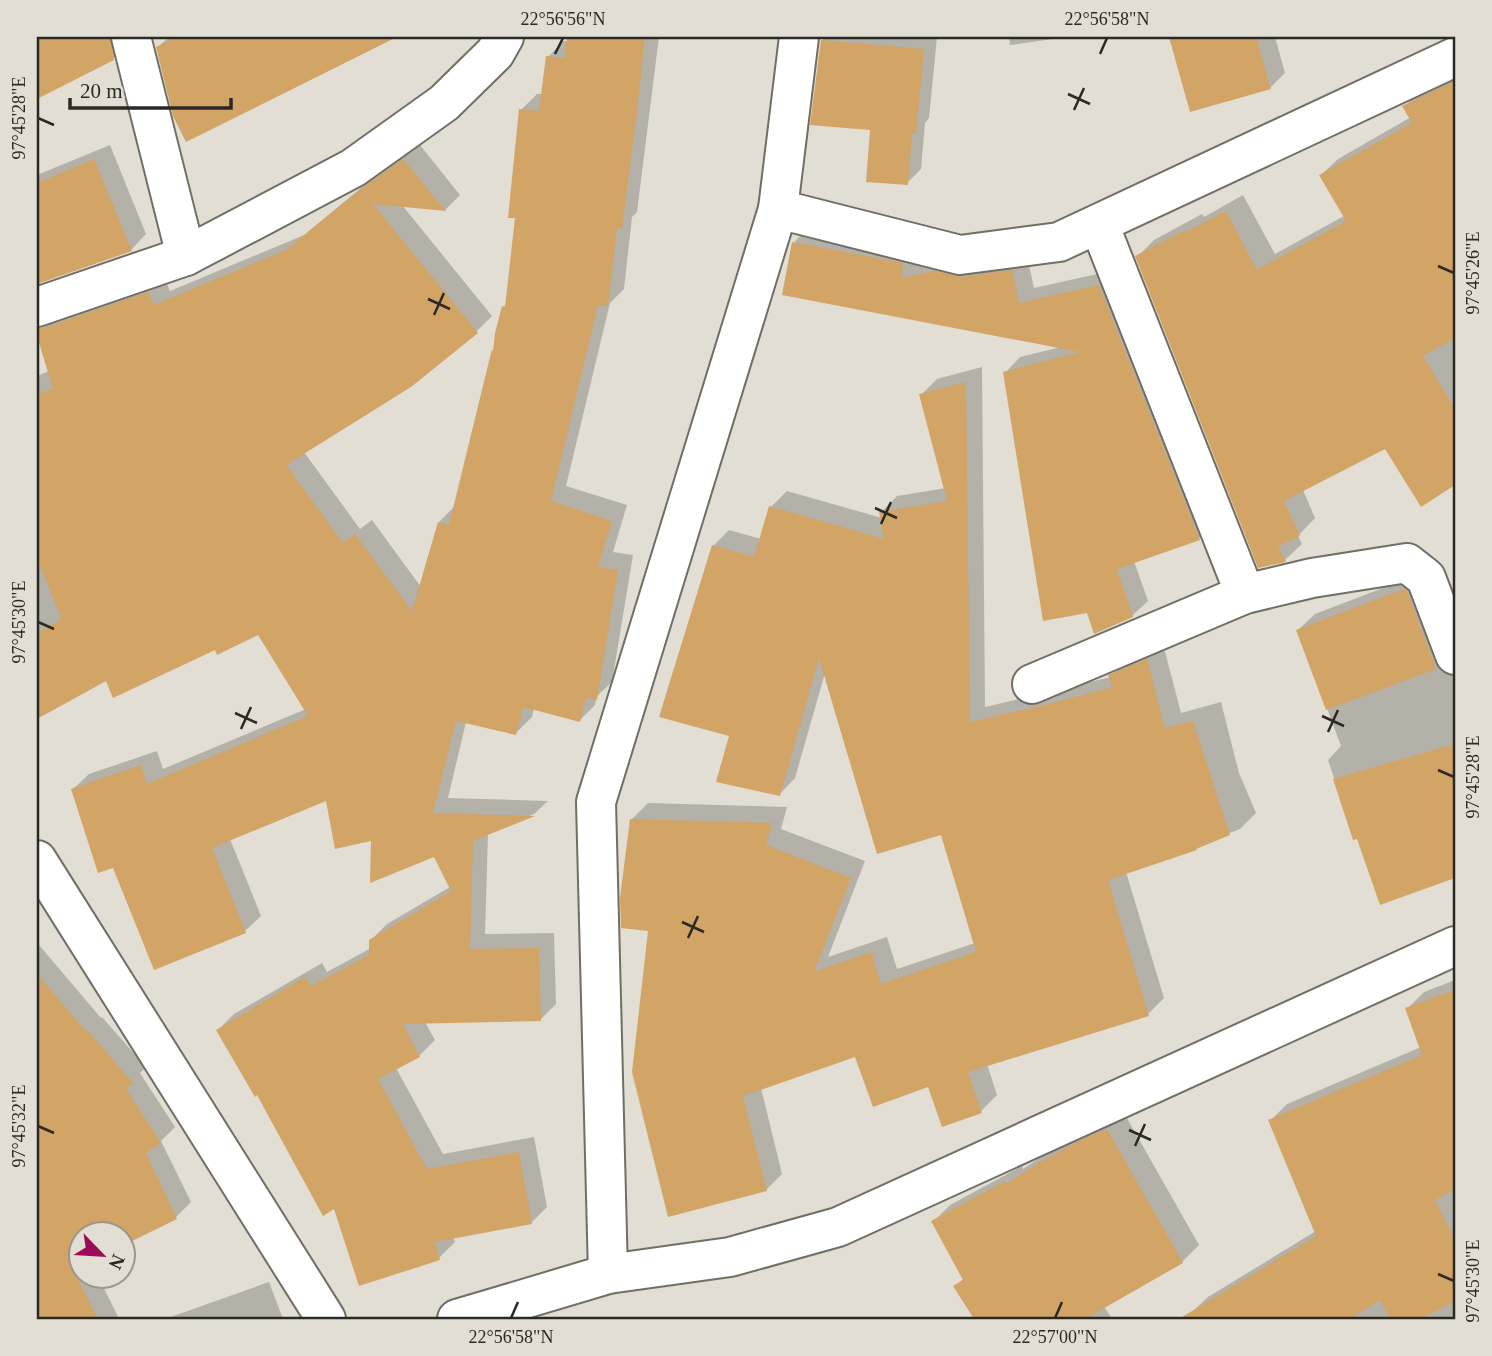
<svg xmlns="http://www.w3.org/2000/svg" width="1492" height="1356" font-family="Georgia,serif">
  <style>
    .shadow { fill: #0003 }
    .building { fill: #d2a465 }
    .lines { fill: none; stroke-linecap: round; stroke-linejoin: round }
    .minor-casing { stroke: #716e64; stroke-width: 42 }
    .minor { stroke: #fff; stroke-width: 38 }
    .ticks { fill: none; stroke: #2b2925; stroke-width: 2.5 }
    .neatline { fill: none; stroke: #2b2925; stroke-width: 2.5 }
    .ticks-label { font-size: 18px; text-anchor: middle; fill: #2b2925 }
  </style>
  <rect width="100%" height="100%" fill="#e2ded3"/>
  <g class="shadow">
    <polygon points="37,37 128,37 129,43 113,59 37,97"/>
    <polygon points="169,37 362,37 364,40 158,47"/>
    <polygon points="569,37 659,37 637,212 632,217 624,289 610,303 566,486 627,505 613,552 633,555 612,682 597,696 595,705 580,720 534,708 532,717 516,733 466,722 448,798 548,801 534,814 488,833 485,934 554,933 556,1004 540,1020 425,1022 435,1040 419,1056 396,1068 443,1154 534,1137 547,1207 531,1223 453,1237 455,1242 439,1258 335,1207 258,1093 218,1030 234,1014 322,963 327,972 371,948 371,940 387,924 450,887 435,855 373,839 327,798 230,839 261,916 245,931 114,866 73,789 89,774 157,751 163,769 306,709 259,632 215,648 106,679 37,717 37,376 49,371 37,329 52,313 164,277 170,291 304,235 379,173 420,145 460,195 445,210 402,205 492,316 477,331 304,452 360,529 372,520 421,587 439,522 455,506 493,350 496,348 504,307 507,303 517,217 521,110 537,94 543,94 548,57 563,41 569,41"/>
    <polygon points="826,37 937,37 929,118 925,123 921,169 907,183 872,128 822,41"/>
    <polygon points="1009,37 1067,37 1010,45"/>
    <polygon points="1171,37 1275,37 1285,73 1270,88 1191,110"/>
    <polygon points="1455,74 1455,483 1422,504 1386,446 1303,490 1315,518 1298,536 1302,544 1285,560 1259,566 1137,257 1154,240 1202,214 1204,217 1243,195 1275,254 1344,216 1321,175 1338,159 1411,117 1405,106 1421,90"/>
    <polygon points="110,145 146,234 131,250 37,282 37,175"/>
    <polygon points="809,227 917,248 916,264 950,256 1027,256 1034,288 1115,270 1214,523 1199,538 1134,561 1148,601 1132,616 1005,373 1020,357 1061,347 794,242"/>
    <polygon points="982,367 985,707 1111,677 1127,660 1163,644 1181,713 1221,702 1239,773 1256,813 1240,829 1126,872 1164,998 1148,1014 987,1064 997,1095 981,1111 929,1084 856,1055 761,1088 782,1174 766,1190 650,929 632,819 648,803 787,807 781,829 865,861 828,957 887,937 897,969 975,943 942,833 825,673 795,778 779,795 731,735 713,546 729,530 761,539 771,507 787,491 882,518 881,512 897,496 946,488 921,395 937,379"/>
    <polygon points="1422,573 1455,652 1455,837 1452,839 1455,848 1455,869 1443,881 1359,837 1354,838 1328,760 1341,746 1298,630 1315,614"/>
    <polygon points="39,945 101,1018 102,1017 146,1067 140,1073 175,1127 161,1141 191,1202 176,1217 122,1244 122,1234 80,1234 80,1276 98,1276 119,1319 37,1319 37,947"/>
    <polygon points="1455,980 1455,1187 1454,1188 1455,1191 1455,1319 1195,1319 1191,1313 1208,1297 1316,1231 1270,1121 1287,1104 1421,1047 1407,1009 1424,992"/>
    <polygon points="1124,1113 1199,1245 1182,1262 1104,1306 1112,1319 976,1319 955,1287 964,1278 934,1221 950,1205 1022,1166 1023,1169 1056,1147"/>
    <polygon points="269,1282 283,1319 165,1319"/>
  </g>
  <g class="building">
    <polygon points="37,37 110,37 114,60 37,99"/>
    <polygon points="177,37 397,37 186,142 173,116 156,47"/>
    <polygon points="567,37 645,37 637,112 622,229 617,229 608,306 598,305 551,501 612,521 598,567 618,570 597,700 586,697 580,722 523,707 516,735 456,721 433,813 535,816 473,841 470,949 539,948 541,1021 403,1024 420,1057 378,1079 427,1169 519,1152 532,1224 435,1242 440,1260 359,1286 334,1209 323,1216 257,1095 255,1097 216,1030 305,977 311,986 369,955 369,940 451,891 434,857 370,883 371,841 335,849 326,801 212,848 246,933 154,970 113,868 98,873 71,789 141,765 147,784 308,716 258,635 217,655 215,650 113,698 106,681 37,719 37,633 62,619 37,559 37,394 53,389 37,336 37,328 44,328 148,292 154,305 286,250 361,189 403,159 446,211 373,204 478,333 411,387 286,465 343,543 355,534 412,611 438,522 449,525 492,349 493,352 495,333 502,306 505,307 515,218 508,218 519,109 539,111 546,56 565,58"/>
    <polygon points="1169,37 1256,37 1271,89 1190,112"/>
    <polygon points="821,40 924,49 916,134 912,134 908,185 866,182 870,130 810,125"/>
    <polygon points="1455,81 1455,338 1423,356 1455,409 1455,485 1421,507 1385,449 1284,501 1300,536 1278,546 1286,562 1258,568 1135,256 1185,230 1186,232 1226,211 1257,270 1346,221 1319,175 1412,123 1402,106"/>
    <polygon points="94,159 132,251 37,284 37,183"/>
    <polygon points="792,242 903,263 902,278 934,271 962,277 1012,270 1019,303 1099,285 1200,540 1117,569 1133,617 1094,634 1087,613 1043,621 1003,372 1080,352 782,295"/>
    <polygon points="966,382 970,722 1053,703 1113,687 1108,675 1147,659 1165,728 1193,721 1230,835 1196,849 1197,850 1108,880 1149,1016 968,1072 982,1113 942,1127 928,1087 873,1107 855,1057 743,1096 767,1191 668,1217 632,1072 648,931 621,928 620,898 630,819 772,823 766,845 851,878 814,972 871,952 881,984 976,952 941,835 877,854 819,658 780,796 716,782 729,736 659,717 712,545 754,557 769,506 884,539 879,512 947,501 919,394"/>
    <polygon points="1404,589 1407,591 1436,669 1326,710 1296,630"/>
    <polygon points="1455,744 1455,878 1380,905 1357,839 1353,840 1333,779"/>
    <polygon points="37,974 86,1031 87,1030 133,1083 126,1089 161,1143 146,1153 177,1219 122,1246 122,1234 80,1234 80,1267 73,1270 98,1319 37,1319"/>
    <polygon points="1455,990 1455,1189 1435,1200 1455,1240 1455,1301 1420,1319 1390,1319 1380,1300 1350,1319 1179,1319 1316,1236 1268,1120 1422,1055 1405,1008"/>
    <polygon points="1107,1129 1183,1263 1085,1319 974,1319 953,1286 963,1280 931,1221 1005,1181 1006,1184 1037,1164 1079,1141"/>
  </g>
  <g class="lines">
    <g class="minor-casing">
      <g id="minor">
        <polyline points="131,37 186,256"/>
        <polyline points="778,209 960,255 1059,242 1455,57"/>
        <polyline points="1099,224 1245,594"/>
        <polyline points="37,307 186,256 353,168 444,103 495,53 504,37"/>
        <polyline points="1032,684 1245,594 1312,578 1407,563 1426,578 1455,655"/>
        <polyline points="37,860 326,1319"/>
        <polyline points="608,1274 596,802 778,209 799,37"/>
        <polyline points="457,1319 608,1274 730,1257 838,1227 1455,946"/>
      </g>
    </g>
    <use href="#minor" class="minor"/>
  </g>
  <path class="ticks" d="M555 54 563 38M1100 54 1107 38M1068 94 1090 104M1074 110 1084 88M38 118 54 125M1438 266 1454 273M428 299 450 309M434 315 444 293M875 508 897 518M881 524 891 502M38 622 54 629M235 713 257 723M1322 716 1344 726M241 729 251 707M1328 732 1338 710M1438 770 1454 777M682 922 704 932M688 938 698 916M38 1126 54 1133M1129 1130 1151 1140M1135 1146 1145 1124M1438 1274 1454 1281M511 1318 518 1302M1055 1318 1062 1302"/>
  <rect width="1492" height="1356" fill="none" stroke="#e2ded3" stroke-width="77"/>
  <g transform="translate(102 1255) rotate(115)"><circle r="33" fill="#e2ded3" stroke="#99968d" stroke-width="2"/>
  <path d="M0-5L12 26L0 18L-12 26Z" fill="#9b0b5a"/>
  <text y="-10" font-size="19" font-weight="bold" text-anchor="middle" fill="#2b2925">N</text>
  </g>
  <path d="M70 98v10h161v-10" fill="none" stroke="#2b2925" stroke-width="3.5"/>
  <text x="80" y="98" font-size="21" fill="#2b2925" stroke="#e2ded3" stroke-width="5" paint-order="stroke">20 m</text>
  <rect x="38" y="38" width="1416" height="1280" class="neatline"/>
  <g class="ticks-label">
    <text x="563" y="25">22°56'56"N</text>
    <text x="1107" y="25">22°56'58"N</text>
    <text transform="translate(19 118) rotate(-90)" y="6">97°45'28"E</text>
    <text transform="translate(1473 273) rotate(-90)" y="6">97°45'26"E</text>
    <text transform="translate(19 622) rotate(-90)" y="6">97°45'30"E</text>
    <text transform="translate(1473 777) rotate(-90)" y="6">97°45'28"E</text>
    <text transform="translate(19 1126) rotate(-90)" y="6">97°45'32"E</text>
    <text transform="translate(1473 1281) rotate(-90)" y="6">97°45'30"E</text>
    <text x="511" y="1343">22°56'58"N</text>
    <text x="1055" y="1343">22°57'00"N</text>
  </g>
</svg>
